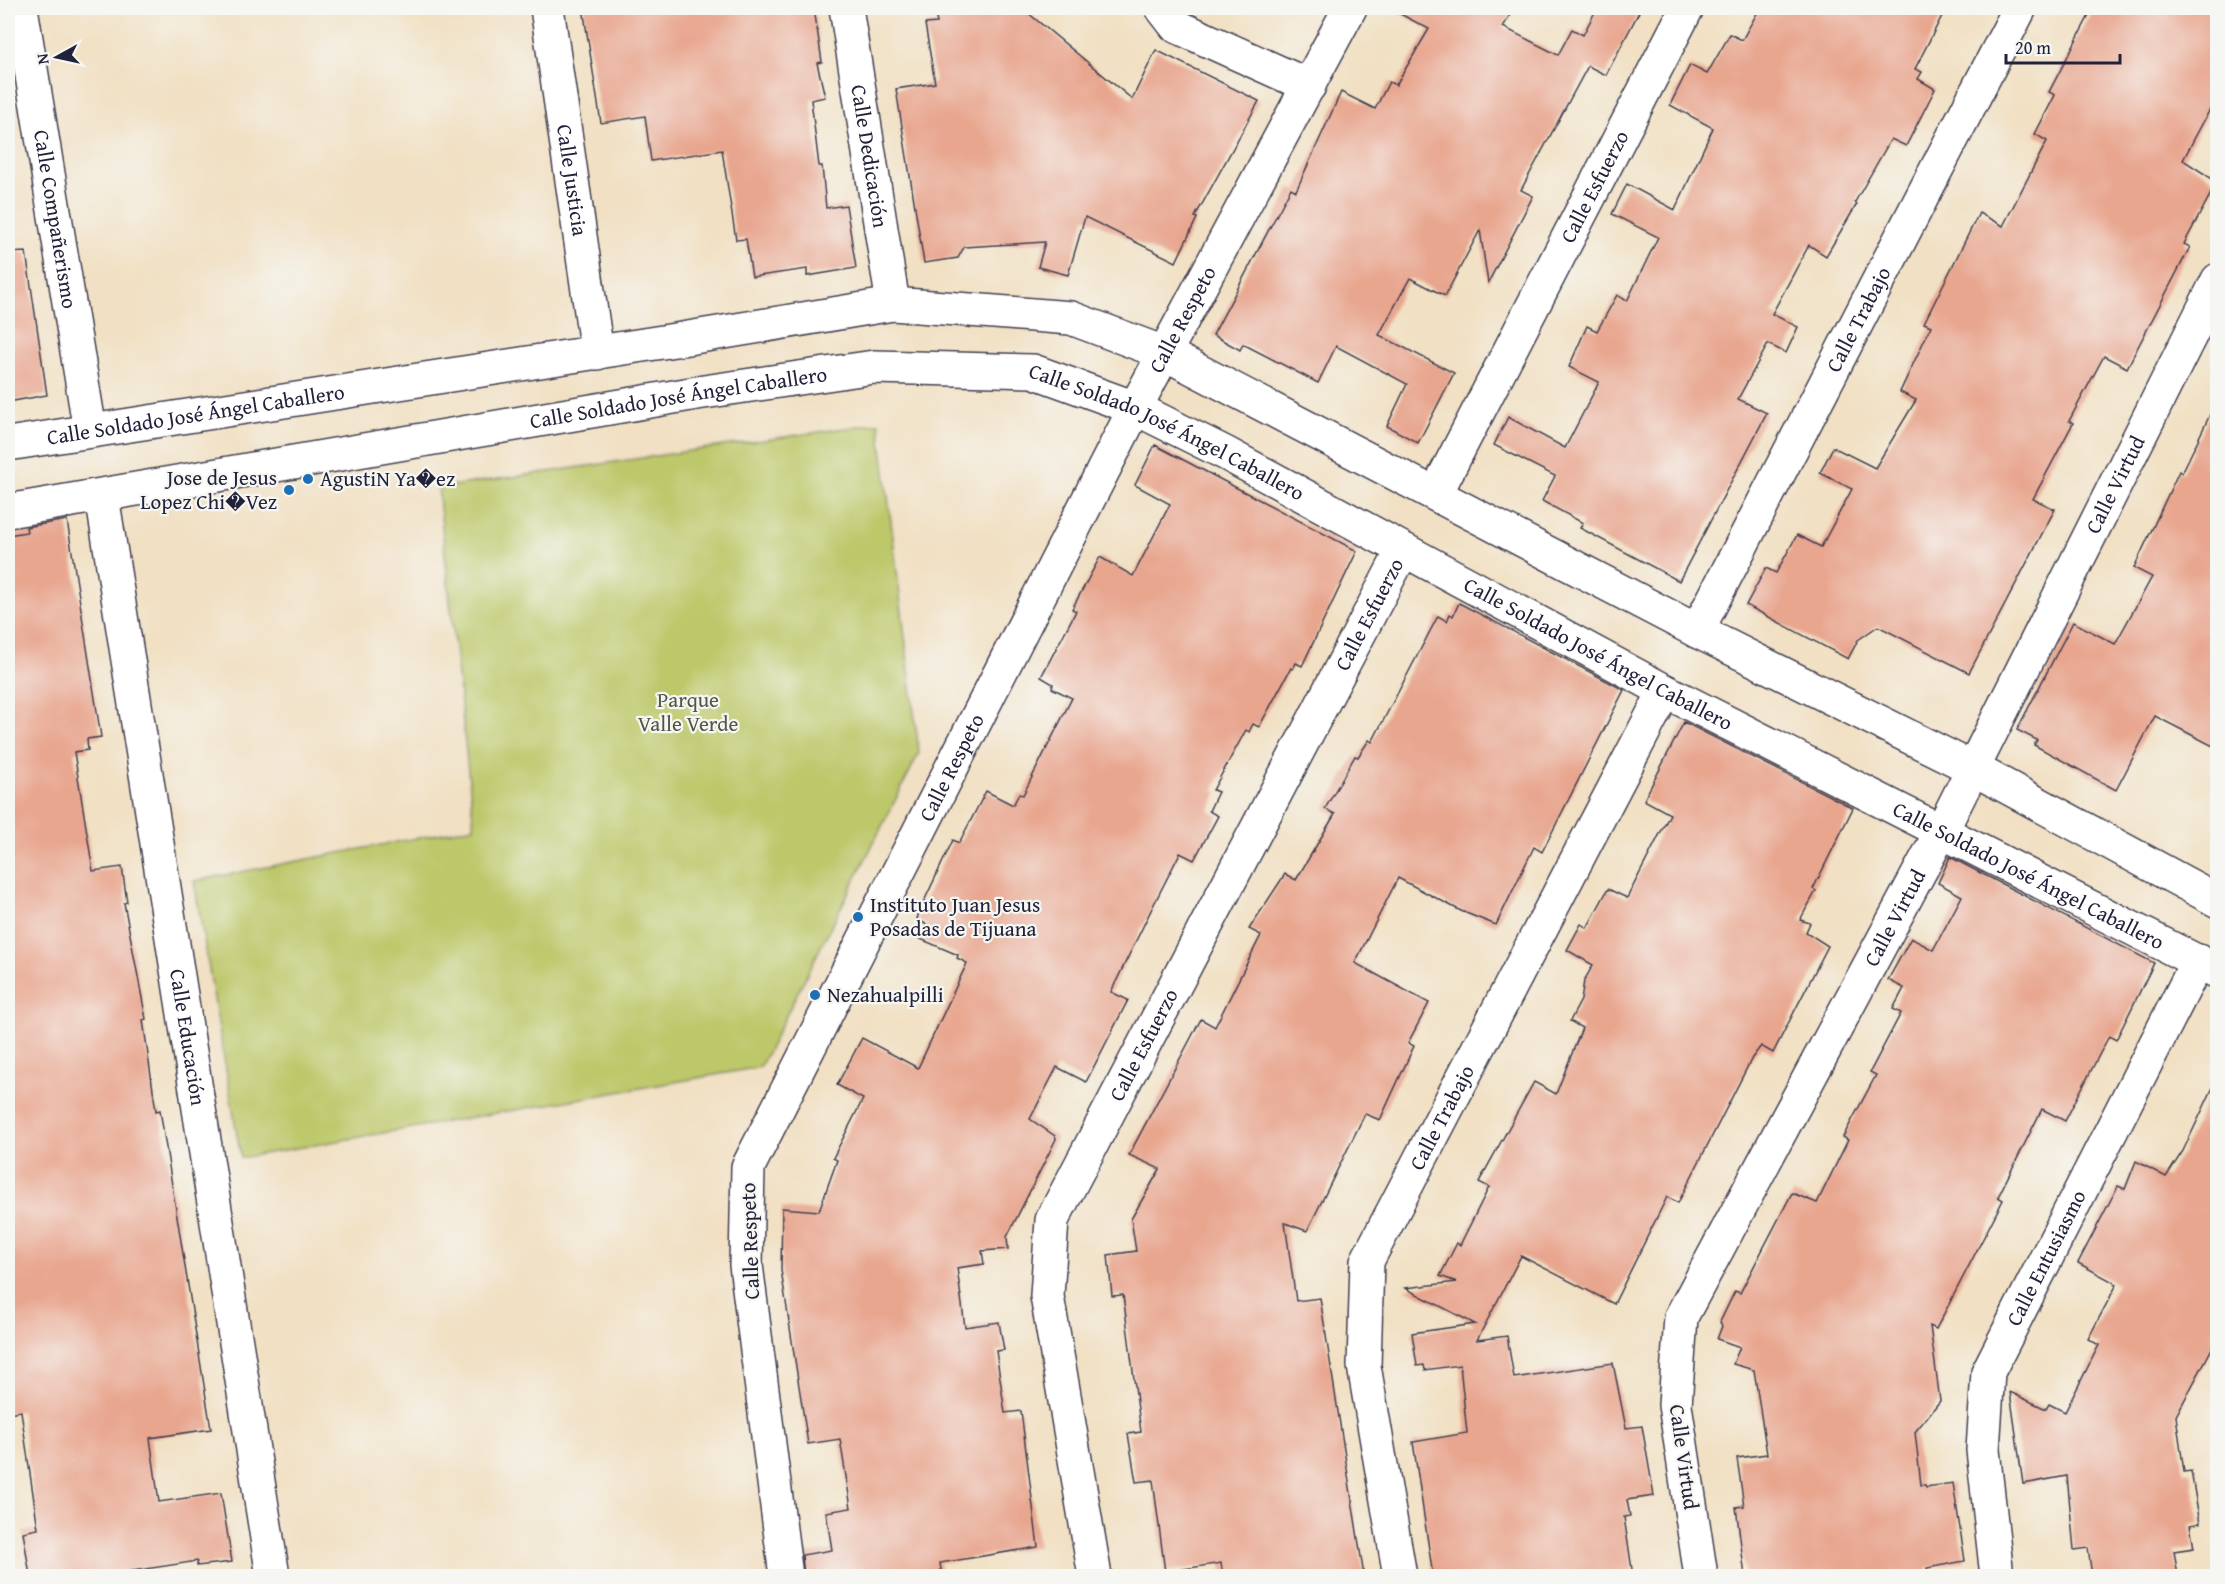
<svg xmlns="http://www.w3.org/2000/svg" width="2225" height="1584" font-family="'Gentium Book Plus',serif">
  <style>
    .green { fill: #bdc86a; stroke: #707552; stroke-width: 1.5 }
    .building { fill: #e8a68f }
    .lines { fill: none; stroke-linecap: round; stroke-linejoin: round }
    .minor-casing { stroke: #413e4f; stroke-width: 36 }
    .minor { stroke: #fff; stroke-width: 33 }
    .poi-dot { fill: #1f6fb2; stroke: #f6f6f2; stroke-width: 2 }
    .labels { text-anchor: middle; stroke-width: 4.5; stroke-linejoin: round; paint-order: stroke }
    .street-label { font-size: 21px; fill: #22223b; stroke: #f6f6f2 }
    .poi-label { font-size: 21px; fill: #22223b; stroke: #f6f6f2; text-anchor: start }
    .park-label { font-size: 21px; fill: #505449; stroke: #f6f6f2 }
  </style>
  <rect width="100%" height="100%" fill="#f6f6f2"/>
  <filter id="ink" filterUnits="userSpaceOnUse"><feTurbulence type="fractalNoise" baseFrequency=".0167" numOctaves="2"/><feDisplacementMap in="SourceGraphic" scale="12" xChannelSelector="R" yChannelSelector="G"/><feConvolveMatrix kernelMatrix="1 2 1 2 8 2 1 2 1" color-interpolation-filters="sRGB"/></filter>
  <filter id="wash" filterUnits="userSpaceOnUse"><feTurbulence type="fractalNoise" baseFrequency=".008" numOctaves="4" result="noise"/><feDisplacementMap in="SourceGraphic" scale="24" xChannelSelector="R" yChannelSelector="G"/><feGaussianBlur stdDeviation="1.35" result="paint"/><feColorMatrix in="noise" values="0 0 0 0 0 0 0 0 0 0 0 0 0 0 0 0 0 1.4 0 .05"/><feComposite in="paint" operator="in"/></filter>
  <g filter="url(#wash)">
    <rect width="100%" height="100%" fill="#f1e0c3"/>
    <polygon class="green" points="879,423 919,753 760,1067 241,1158 194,881 474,827 438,488"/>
    <g id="blocks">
      <g class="building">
        <polygon points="583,8 814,8 822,62 817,63 825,97 811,100 819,166 822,166 826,208 846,205 856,268 807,276 807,269 752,277 746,239 736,240 722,150 651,161 645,116 601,123"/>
        <polygon points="934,8 1022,8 1132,99 1156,50 1259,101 1195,217 1197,218 1176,262 1085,217 1068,275 1038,267 1045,242 964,247 958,258 924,263 896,89 935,83 925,24 937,23"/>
        <polygon points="1389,8 1514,8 1503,27 1558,55 1572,29 1583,35 1597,8 1641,8 1606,75 1588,66 1521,190 1533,196 1488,283 1480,230 1445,296 1410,278 1379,335 1454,373 1418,443 1387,426 1407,384 1336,346 1318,383 1243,344 1240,350 1213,335 1291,188 1296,191 1341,92 1375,109 1389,82 1396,85 1429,29"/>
        <polygon points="1760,8 1946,8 1915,69 1922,72 1918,79 1935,89 1906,146 1891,139 1855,202 1857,204 1826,256 1809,245 1772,314 1798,327 1786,353 1768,344 1738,399 1767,413 1679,581 1580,528 1583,523 1542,501 1555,476 1494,445 1508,417 1565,448 1599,382 1569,367 1587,326 1597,331 1617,295 1627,301 1658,237 1612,214 1627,184 1675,210 1713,128 1670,105 1690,65 1707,74 1730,34 1742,40"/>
        <polygon points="2093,8 2217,8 2217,96 2183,160 2217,182 2184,244 2190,247 2127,368 2104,356 2069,421 2073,423 2033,499 2055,509 1969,673 1878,626 1858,640 1848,659 1746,605 1766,568 1776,573 1797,535 1821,547 1852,489 1820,473 1833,447 1875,468 1916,400 1900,392 1931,326 1924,323 1979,213 2003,226 2047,141 2035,134 2055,95 2049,92"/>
        <polygon points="26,252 47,395 8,402 8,253"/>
        <polygon points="2217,400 2217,748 2155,716 2116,790 2034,745 2037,740 2017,730 2073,622 2115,644 2152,577 2134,568 2179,471 2182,473"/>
        <polygon points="1155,445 1357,551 1302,666 1296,663 1293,669 1291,668 1259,727 1253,724 1249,732 1246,730 1213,790 1218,792 1209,811 1218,816 1194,860 1180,853 1154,904 1111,992 1128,1000 1086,1082 1057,1067 1030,1119 1055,1136 1056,1139 1007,1237 1008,1249 982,1251 984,1264 957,1268 965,1327 999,1322 1004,1350 996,1351 1005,1413 1021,1411 1038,1547 940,1563 942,1576 804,1576 802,1555 832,1550 826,1512 851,1508 840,1439 808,1444 781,1270 782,1208 819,1211 837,1160 833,1158 863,1099 837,1085 862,1038 918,1068 967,963 957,958 958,955 918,938 927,925 917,919 919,912 953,840 959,843 986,791 1013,805 1019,794 1023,795 1072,698 1052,688 1053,684 1041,677 1076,611 1072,609 1100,557 1133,576 1170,504 1135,485"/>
        <polygon points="67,520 101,737 87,739 88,750 74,752 93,871 122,867 127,902 124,903 146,1019 143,1020 156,1111 160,1110 211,1429 150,1438 159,1502 221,1493 232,1562 197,1566 197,1561 100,1576 30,1576 23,1532 38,1529 21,1411 8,1413 8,535 27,532 26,527"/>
        <polygon points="1459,603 1624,690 1542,852 1534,847 1496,925 1461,911 1398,878 1355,963 1429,1003 1408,1043 1414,1046 1380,1120 1365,1114 1307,1231 1285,1223 1296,1301 1320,1298 1364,1576 1223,1576 1221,1563 1165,1572 1153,1480 1136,1482 1128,1434 1141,1432 1123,1295 1112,1296 1108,1255 1136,1251 1131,1219 1160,1169 1129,1155 1201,1019 1215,1027 1261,935 1249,929 1285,874 1296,880 1335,814 1325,809 1355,756 1358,757 1369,740 1372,742 1438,616 1447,621 1450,614 1453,616"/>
        <polygon points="1684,722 1853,808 1813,889 1816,891 1800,920 1810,923 1806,932 1828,946 1773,1053 1761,1046 1752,1058 1678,1203 1667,1197 1614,1304 1521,1256 1477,1340 1507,1336 1514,1378 1613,1363 1626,1428 1642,1426 1654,1496 1627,1500 1630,1516 1624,1517 1633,1576 1433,1576 1413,1442 1467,1433 1460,1365 1425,1370 1424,1365 1417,1366 1412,1333 1475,1324 1405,1288 1457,1282 1440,1276 1457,1243 1460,1245 1489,1187 1479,1182 1534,1082 1556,1094 1582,1028 1570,1021 1581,1000 1584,981 1593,965 1567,950 1581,924 1587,928 1608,889 1627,898 1670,814 1644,800"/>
        <polygon points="1950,857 2154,963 2116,1040 2109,1036 2065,1121 2042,1109 1998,1197 2003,1200 1987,1231 1936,1329 1930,1326 1940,1401 1915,1432 1921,1485 1925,1485 1926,1487 1953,1483 1965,1561 1927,1568 1929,1576 1745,1576 1736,1507 1744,1506 1737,1458 1767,1454 1754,1370 1733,1364 1740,1347 1717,1339 1722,1326 1720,1322 1735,1291 1740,1293 1792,1193 1817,1203 1848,1140 1843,1137 1876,1075 1870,1072 1901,1013 1893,1009 1904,988 1888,980 1911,938 1933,950 1962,896 1938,883"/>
        <polygon points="2217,1079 2217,1339 2176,1416 2184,1472 2191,1471 2200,1523 2190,1525 2194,1548 2174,1551 2178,1576 2092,1576 2088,1548 2074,1550 2067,1476 2023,1484 2010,1392 2046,1409 2049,1404 2065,1412 2099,1345 2088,1339 2117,1284 2078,1263 2118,1186 2125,1189 2136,1161 2166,1177 2183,1151"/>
      </g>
    </g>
  </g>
  <g filter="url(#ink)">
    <use href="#blocks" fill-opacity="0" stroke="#413e4f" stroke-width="1.5"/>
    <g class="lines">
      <g class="minor-casing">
        <g id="minor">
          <path id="s1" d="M21 8 90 431"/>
          <path id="s2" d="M547 8 597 353"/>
          <path id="s3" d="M846 8 893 304"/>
          <polyline points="1162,8 1176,26 1309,86"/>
          <path id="s4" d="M8 444 688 338 893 304 1071 318 1164 353 1697 631 1972 768 2218 901"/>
          <path id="s5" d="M1436 493 1687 8"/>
          <path id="s6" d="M102 496 273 1576"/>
          <path id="s7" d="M8 511 697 393 874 367 1033 371 1135 408 1225 453 1665 691 2218 972"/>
          <path id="s8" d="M1697 631 2020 8"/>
          <path id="s9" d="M786 1576 746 1265 748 1167 1135 408 1350 8"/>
          <path id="s10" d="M1095 1576 1047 1296 1052 1220 1403 550"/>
          <path id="s11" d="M1400 1576 1364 1366 1367 1261 1665 691"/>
          <path id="s12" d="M1701 1576 1675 1405 1681 1317 1942 830 2218 280"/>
          <path id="s13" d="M1997 1576 1983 1450 1988 1372 2198 961"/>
        </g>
      </g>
      <use href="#minor" class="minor"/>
    </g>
  </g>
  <g class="poi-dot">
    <circle cx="308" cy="479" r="6"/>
    <circle cx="289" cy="490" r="6"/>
    <circle cx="858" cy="917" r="6"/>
    <circle cx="815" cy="995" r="6"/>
  </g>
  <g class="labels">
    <g class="street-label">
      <text dy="7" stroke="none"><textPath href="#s3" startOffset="150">Calle Dedicación</textPath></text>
      <text dy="7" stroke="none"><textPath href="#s2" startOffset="174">Calle Justicia</textPath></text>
      <text dy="7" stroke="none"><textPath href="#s5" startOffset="345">Calle Esfuerzo</textPath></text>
      <text dy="7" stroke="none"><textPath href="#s1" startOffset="214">Calle Compañerismo</textPath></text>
      <text dy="7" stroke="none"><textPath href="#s8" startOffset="351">Calle Trabajo</textPath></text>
      <text dy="7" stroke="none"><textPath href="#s9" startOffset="1364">Calle Respeto</textPath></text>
      <text dy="7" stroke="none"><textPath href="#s7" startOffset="680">Calle Soldado José Ángel Caballero</textPath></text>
      <text dy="7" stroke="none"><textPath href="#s4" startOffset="190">Calle Soldado José Ángel Caballero</textPath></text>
      <text dy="7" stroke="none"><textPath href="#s7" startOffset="1184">Calle Soldado José Ángel Caballero</textPath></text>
      <text dy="7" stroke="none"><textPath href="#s12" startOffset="1200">Calle Virtud</textPath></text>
      <text dy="7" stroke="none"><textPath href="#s10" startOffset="1044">Calle Esfuerzo</textPath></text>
      <text dy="7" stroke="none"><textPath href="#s7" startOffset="1670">Calle Soldado José Ángel Caballero</textPath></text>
      <text dy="7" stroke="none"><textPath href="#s9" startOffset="860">Calle Respeto</textPath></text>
      <text dy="7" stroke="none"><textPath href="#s7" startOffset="2154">Calle Soldado José Ángel Caballero</textPath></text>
      <text dy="7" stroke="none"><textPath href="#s12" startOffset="714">Calle Virtud</textPath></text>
      <text dy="7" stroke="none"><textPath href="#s6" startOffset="548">Calle Educación</textPath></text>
      <text dy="7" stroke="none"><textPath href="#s10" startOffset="558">Calle Esfuerzo</textPath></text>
      <text dy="7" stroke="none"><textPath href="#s11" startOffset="480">Calle Trabajo</textPath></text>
      <text transform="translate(750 1241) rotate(-92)" y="7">Calle Respeto</text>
      <text dy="7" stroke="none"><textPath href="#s13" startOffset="333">Calle Entusiasmo</textPath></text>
      <text transform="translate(1684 1457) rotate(82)" y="7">Calle Virtud</text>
    </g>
    <g class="poi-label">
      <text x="277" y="485" text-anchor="end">Jose de Jesus<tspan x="277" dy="24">Lopez Chi�Vez</tspan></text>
      <text x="320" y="486">AgustiN Ya�ez</text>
      <text x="870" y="912">Instituto Juan Jesus<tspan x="870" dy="24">Posadas de Tijuana</tspan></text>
      <text x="827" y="1002">Nezahualpilli</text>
    </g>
    <g class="park-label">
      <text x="688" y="707">Parque<tspan x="688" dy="24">Valle Verde</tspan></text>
    </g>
  </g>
  <rect width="2225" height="1584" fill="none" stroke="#f6f6f2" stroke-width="30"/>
  <g transform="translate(57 57) rotate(262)" stroke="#f6f6f2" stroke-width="4.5" paint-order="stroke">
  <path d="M0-4.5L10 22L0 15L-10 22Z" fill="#22223b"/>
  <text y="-9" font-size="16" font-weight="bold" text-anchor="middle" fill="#22223b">N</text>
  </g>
  <path d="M2006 54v9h114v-9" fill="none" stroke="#22223b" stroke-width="3"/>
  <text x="2015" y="54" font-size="18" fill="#22223b" stroke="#f6f6f2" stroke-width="4.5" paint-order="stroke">20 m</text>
</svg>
